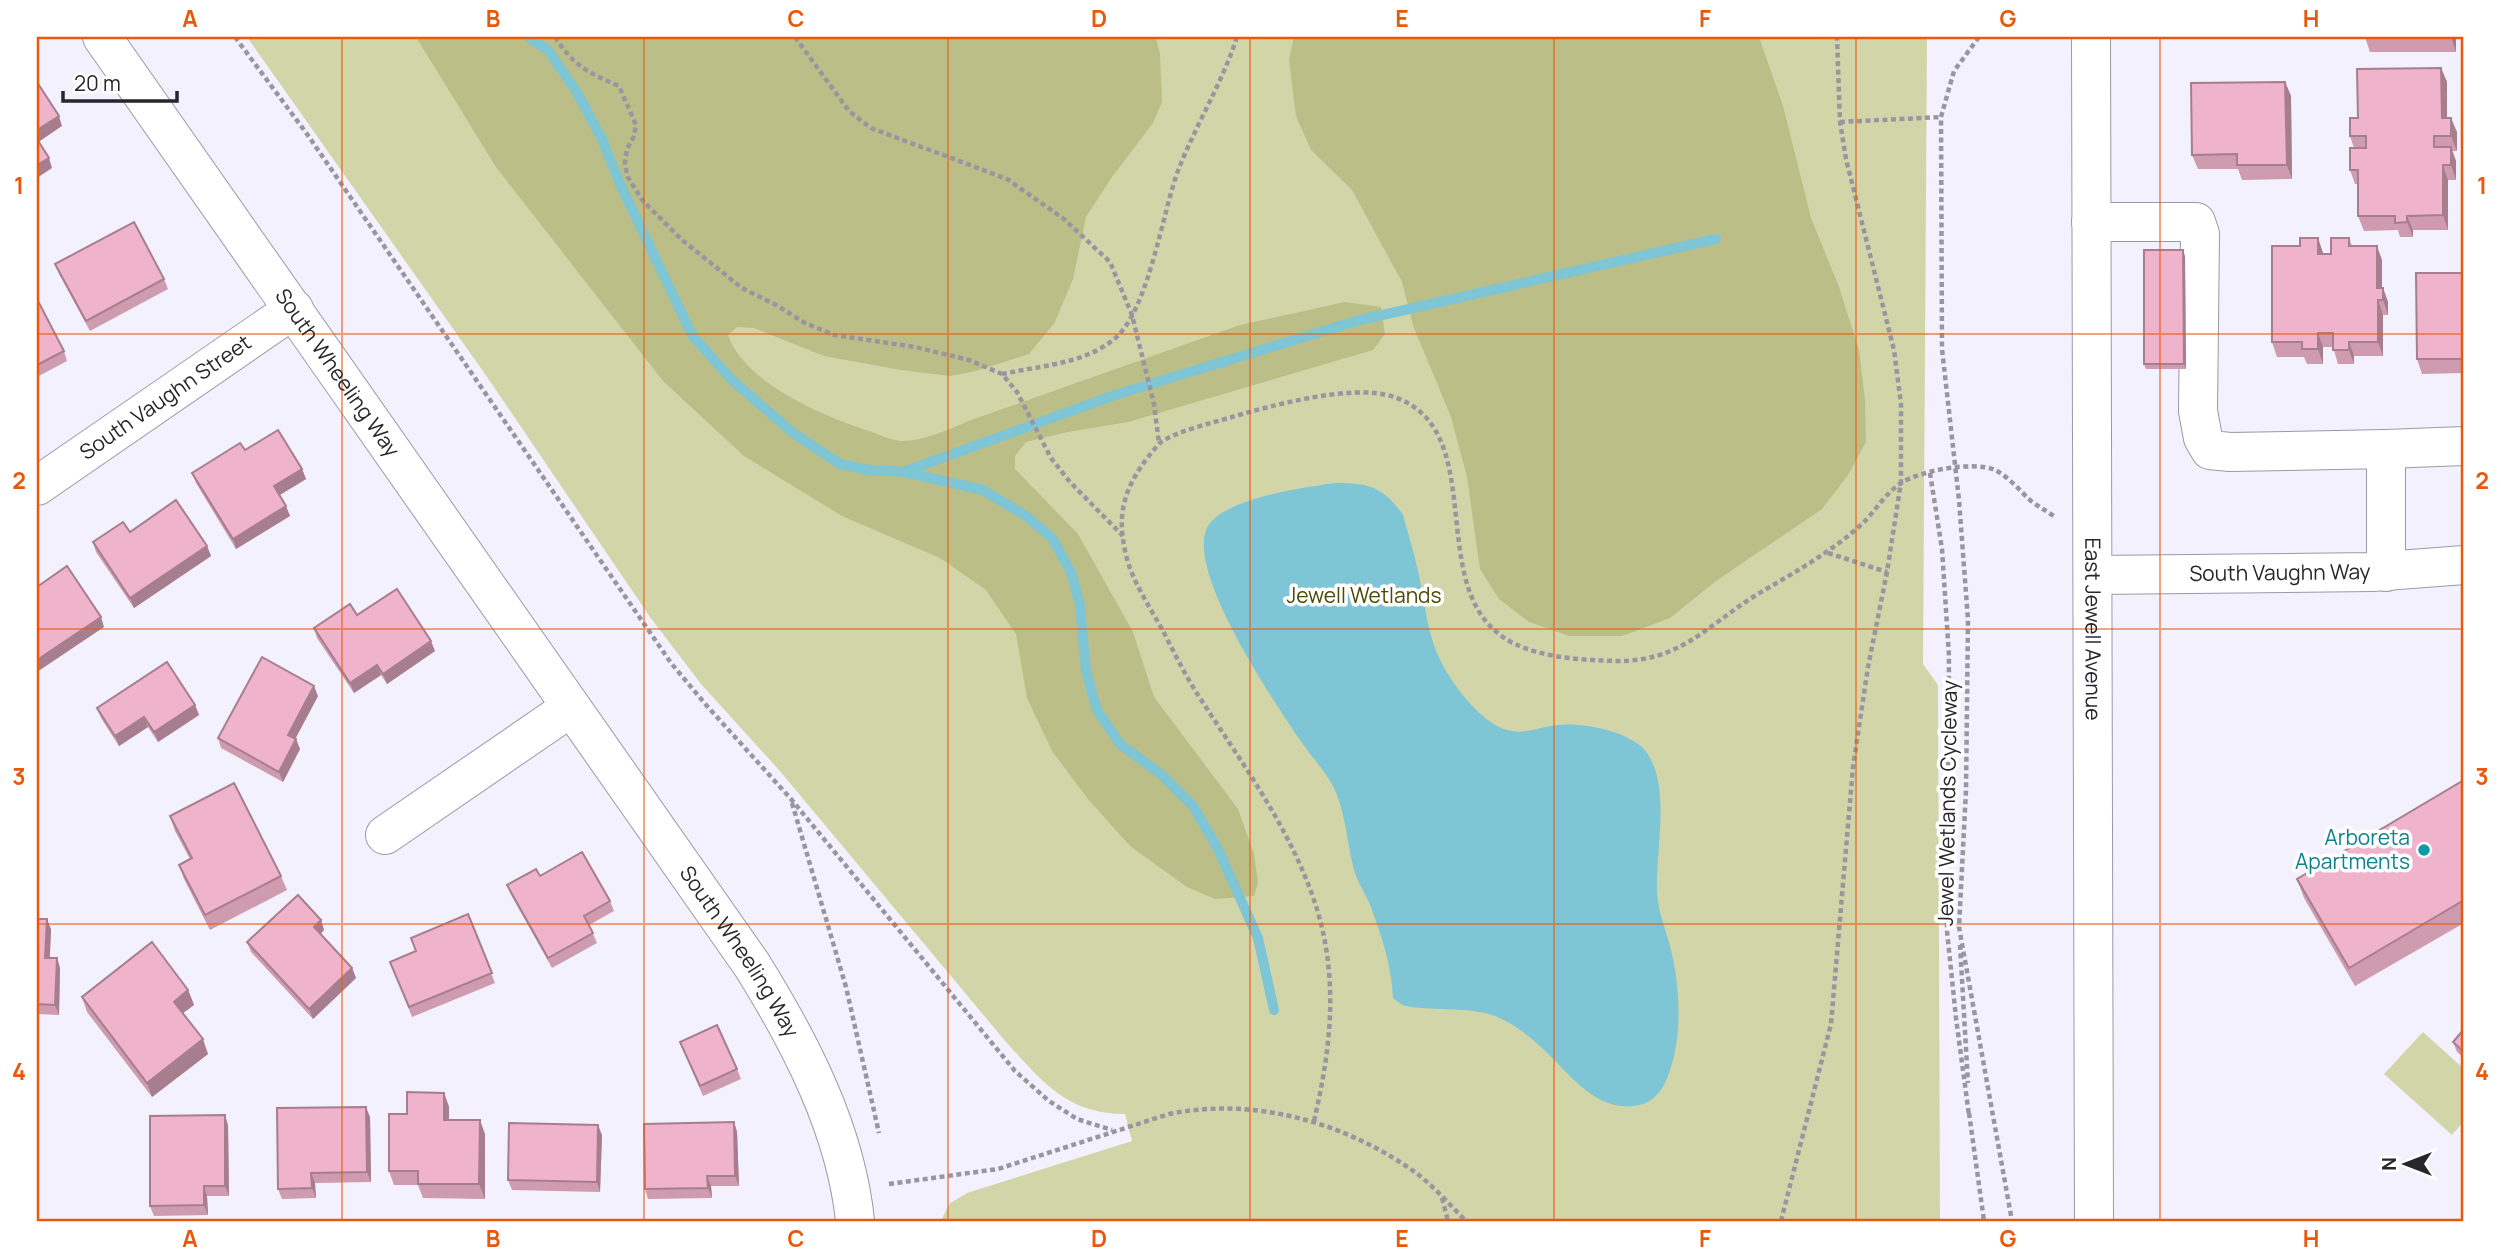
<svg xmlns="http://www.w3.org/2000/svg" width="2501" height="1258" font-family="Manrope,sans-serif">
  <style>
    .green { fill: #d2d5a8 }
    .forest { fill: #bbbe86 }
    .water { fill: #7ec5d6 }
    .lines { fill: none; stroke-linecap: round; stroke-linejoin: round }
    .stream { stroke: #7ec5d6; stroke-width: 10 }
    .minor-casing { stroke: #9b99a5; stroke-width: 40 }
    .path { stroke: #9896a0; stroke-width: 4.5; stroke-dasharray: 5 3.5; stroke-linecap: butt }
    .minor { stroke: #fff; stroke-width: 38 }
    .wall { fill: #ce9baf }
    .shaded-wall { fill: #a77e8e }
    .building { fill: #efb4cb; stroke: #a77e8e; stroke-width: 2 }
    .grid { fill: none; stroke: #e8590c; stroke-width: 2; stroke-opacity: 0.55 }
    .culture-dot { fill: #0f9aa8; stroke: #fff; stroke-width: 2.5 }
    .labels { text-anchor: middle; stroke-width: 7; stroke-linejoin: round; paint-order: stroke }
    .street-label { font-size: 21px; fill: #27262b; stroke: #fff }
    .park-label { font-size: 21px; fill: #494b06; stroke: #fff }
    .culture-label { font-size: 21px; fill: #0d838f; stroke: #fff; text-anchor: end }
    .neatline { fill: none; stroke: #e8590c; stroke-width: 2.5 }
    .grid-label { font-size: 23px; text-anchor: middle; font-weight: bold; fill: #e8590c }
  </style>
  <rect width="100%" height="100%" fill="#f3f1fe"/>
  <g class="green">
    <path d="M247 37H1927L1923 664 1938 685 1940 1221H941L949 1204 967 1193 1132 1141 1125 1114C1066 1113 1044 1083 1006 1042L779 770 701 684 650 617 485 374Z"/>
    <polygon points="2423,1032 2464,1069 2464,1121 2452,1135 2384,1074"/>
  </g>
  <g class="forest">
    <path d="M416 37H1156L1160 54 1162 102 1153 123 1112 177 1086 217 1073 279 1055 322 1029 354 976 371 950 376 901 370 824 356 754 328 737 327 728 335C745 384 825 417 872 432 881 435 893 441 902 441 925 441 954 427 974 419L1240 325 1345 302 1381 307 1385 334 1373 350 1128 422 1068 432 1026 442 1015 456V469L1078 534 1133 632 1154 697 1238 809 1254 854 1258 883 1254 896 1215 899 1187 887 1130 846 1088 799 1052 751 1027 698 1016 634 986 590 940 558 842 516 744 456 663 381 496 167Z"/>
    <polygon points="1294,37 1759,37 1783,106 1811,218 1839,287 1859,350 1865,400 1866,442 1848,475 1822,509 1716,581 1670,618 1622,636 1569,636 1529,622 1499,599 1480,569 1467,477 1451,417 1414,328 1402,282 1352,190 1311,150 1296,116 1289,60"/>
  </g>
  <path class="water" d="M1336 483C1370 483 1383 487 1403 515 1408 534 1414 552 1418 571 1424 597 1426 624 1435 648 1445 676 1481 727 1512 731 1527 734 1543 726 1558 725 1582 722 1626 731 1643 748 1673 781 1655 851 1657 892 1658 915 1669 936 1673 959 1681 998 1682 1046 1665 1083 1661 1092 1652 1101 1643 1104 1611 1113 1587 1094 1565 1071 1544 1049 1516 1020 1485 1013 1459 1007 1432 1011 1406 1006 1401 1005 1397 1001 1393 998 1392 966 1380 930 1368 900 1364 892 1359 884 1356 876 1347 848 1347 816 1334 788 1326 772 1311 756 1300 740 1275 703 1183 568 1208 526 1225 498 1305 487 1336 483Z"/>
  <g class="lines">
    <g class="stream">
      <polyline points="528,37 548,50 576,91 602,139 620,184 692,335 732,380 793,433 840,464 868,470 904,472 983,490 1026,516 1052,538 1071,572 1080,605 1086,671 1097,710 1120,744 1162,775 1193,806 1218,849 1258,938 1274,1010"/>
      <polyline points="906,471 1115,395 1356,321 1716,239"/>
    </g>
    <g class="minor-casing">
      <g id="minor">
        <path id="s1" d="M102 37 752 965C800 1042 846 1130 855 1221"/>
        <path id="s2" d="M2091 37 2094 1221"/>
        <polyline points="2091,222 2196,222 2200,234 2198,411 2203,438 2210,450 2230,452 2386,449 2386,572"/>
        <polyline points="2386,449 2464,446"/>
        <path id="s3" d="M37 486 294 309"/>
        <path id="s4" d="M2094 575 2372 572 2464 565"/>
        <polyline points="385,835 570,708"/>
      </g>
    </g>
    <g class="path">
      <polyline points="235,37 307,134 671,663 707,706 791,799 1015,1071 1049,1101 1077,1119 1112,1130"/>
      <path d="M555 37C573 65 588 73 619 86L636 125 634 136 627 149 625 162 627 176 643 201 682 240 742 288 776 305 805 323 834 335 915 347 969 360 1002 374 1017 392 1051 458 1070 482 1123 536"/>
      <polyline points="795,37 849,111 871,128 1007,179 1064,219 1110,262 1132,315 1154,404 1159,443"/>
      <polyline points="1979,37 1954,71 1941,117 1942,349 1959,500 1968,620 1966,790 1959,927 2012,1221"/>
      <polyline points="1840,122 1941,117"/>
      <path d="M1002 374C1039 366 1083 364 1113 340 1149 312 1162 212 1179 168 1197 123 1222 83 1237 37"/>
      <polyline points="1930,473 1942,549 1949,656 1947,931 1956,1018 1969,1115"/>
      <polyline points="1828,553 1887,572"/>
      <polyline points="792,803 846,987 879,1133"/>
      <polyline points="1960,945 1968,1083"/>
      <polyline points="1969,1113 1984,1221"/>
      <path d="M1314 1121C1331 1048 1339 979 1316 906 1291 829 1243 765 1200 698 1186 677 1175 654 1163 631 1150 607 1132 581 1126 555 1116 514 1124 489 1148 457 1150 455 1158 444 1160 443 1176 431 1212 423 1232 417 1273 405 1351 384 1391 396 1490 426 1426 578 1499 634 1529 658 1581 660 1618 661 1680 661 1706 627 1753 597 1791 574 1831 553 1863 523 1876 510 1888 490 1903 482 1923 470 1974 461 1995 470 2009 477 2020 491 2031 501 2039 507 2047 511 2055 517"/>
      <path d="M889 1184 998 1169 1169 1114C1253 1097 1341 1121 1412 1170 1432 1184 1449 1204 1466 1221"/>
      <polyline points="1442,1198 1448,1221"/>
      <polyline points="1781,1221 1831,1024 1853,767 1868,667 1887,572 1901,482 1901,404 1894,350 1846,159 1840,122 1837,37"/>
    </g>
    <use href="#minor" class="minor"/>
  </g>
  <g class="wall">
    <polygon points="2365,37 2456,37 2456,52 2370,52"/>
    <polygon points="2441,68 2447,82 2447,118 2457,132 2457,151 2452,151 2456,161 2456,180 2448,180 2448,230 2413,230 2413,237 2400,237 2398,230 2364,231 2358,216 2358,184 2355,184 2350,170 2354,148 2350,136 2358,118"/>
    <polygon points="2285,82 2291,96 2292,179 2242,180 2238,169 2198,169 2192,155"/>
    <polygon points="2318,238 2323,254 2331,254 2349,238 2352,246 2382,260 2382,288 2383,288 2388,302 2388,315 2383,315 2383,356 2354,356 2354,364 2338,364 2333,347 2323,347 2323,364 2307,364 2304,357 2277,357 2272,342 2300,246"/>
    <polygon points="2185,256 2186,369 2146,369 2144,364"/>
    <polygon points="55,264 164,279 168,289 90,331 59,274"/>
    <polygon points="2464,273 2464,373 2422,374 2417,359"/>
    <polygon points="37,299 64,351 67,361 37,377"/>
    <polygon points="245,450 302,469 306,479 280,495 290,516 236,549 196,483 192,473"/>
    <polygon points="130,532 207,546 211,556 134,608 96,552 93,542"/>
    <polygon points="357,615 435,651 387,684 381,675 354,693 317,638 314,628"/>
    <polygon points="318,696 295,739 300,749 283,782 221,748 218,738"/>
    <polygon points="195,705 199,715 158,742 148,727 119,746 101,718 97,708"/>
    <polygon points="2464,780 2464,923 2355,986 2304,898 2297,879"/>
    <polygon points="170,816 281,876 287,890 210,930 184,879 179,865 190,859 175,831"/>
    <polygon points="507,885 610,901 614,911 589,925 597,943 552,968 511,895"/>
    <polygon points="468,914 495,983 412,1017 394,972"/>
    <polygon points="37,919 51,929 50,958 57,958 60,968 59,1015 37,1014"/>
    <polygon points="321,920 324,930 320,934 352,968 356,978 313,1019 251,952 247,942"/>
    <polygon points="188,990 194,1005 183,1013 208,1054 152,1097 87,1012 82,997"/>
    <polygon points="2464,1029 2464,1058 2457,1052 2453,1042"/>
    <polygon points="680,1042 737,1069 741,1079 703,1096"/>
    <polygon points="444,1093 449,1107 449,1120 485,1134 485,1199 423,1198 418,1185 394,1185 389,1171 407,1114"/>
    <polygon points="370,1117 371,1182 315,1183 316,1198 282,1199 278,1189"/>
    <polygon points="734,1122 737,1132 739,1186 711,1186 712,1198 648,1199 645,1189"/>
    <polygon points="228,1125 229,1196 207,1196 208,1215 154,1216 150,1206"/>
    <polygon points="602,1135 600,1192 512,1190 508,1180"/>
  </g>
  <g class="shaded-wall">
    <polygon points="2451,37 2456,37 2456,52"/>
    <polygon points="2441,68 2447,82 2447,132 2442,118"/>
    <polygon points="2285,82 2291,96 2292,179 2287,165"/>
    <polygon points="59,116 62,126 37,143 37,130"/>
    <polygon points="2451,118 2457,132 2457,151 2451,136"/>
    <polygon points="2451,147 2456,161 2456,180 2451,165"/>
    <polygon points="49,158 52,168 37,178 37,165"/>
    <polygon points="2443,165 2448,180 2448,230 2443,215"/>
    <polygon points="2407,216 2413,230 2413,237 2407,222"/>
    <polygon points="2318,238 2323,253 2323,269 2318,254"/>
    <polygon points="2377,246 2382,260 2382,302 2377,288"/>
    <polygon points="2183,250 2185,256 2186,369 2184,364"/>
    <polygon points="2383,288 2388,302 2388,315 2383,300"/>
    <polygon points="2378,300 2383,315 2383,356 2378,342"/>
    <polygon points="2318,333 2323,347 2323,364 2318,349"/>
    <polygon points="2349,342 2354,356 2354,364 2349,350"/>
    <polygon points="302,469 306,479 278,496 274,486"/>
    <polygon points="286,506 290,516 236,549 233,539"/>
    <polygon points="207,546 211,556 134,608 130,598"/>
    <polygon points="101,617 104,627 37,672 37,660"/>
    <polygon points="431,641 435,651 387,684 383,674"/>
    <polygon points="377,665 381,675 354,693 350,683"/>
    <polygon points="314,686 318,696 292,745 288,735"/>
    <polygon points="195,705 199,715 158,742 154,732"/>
    <polygon points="144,717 148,727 119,746 115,736"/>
    <polygon points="296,739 300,749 283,782 279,772"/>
    <polygon points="47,919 51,929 49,968 45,958"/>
    <polygon points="321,920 324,930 318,937 314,927"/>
    <polygon points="57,958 60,968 59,1015 55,1005"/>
    <polygon points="352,968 356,978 313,1019 309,1009"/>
    <polygon points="188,990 194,1005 179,1016 174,1002"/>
    <polygon points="203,1039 208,1054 152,1097 147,1083"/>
    <polygon points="444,1093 449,1107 449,1134 444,1120"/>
    <polygon points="366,1107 370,1117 371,1182 367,1172"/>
    <polygon points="225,1115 228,1125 229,1196 225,1186"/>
    <polygon points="480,1120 485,1134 485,1199 479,1184"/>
    <polygon points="734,1122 737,1132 739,1186 735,1176"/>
    <polygon points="598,1125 602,1135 600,1192 597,1182"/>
    <polygon points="311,1173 315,1183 316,1198 312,1188"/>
    <polygon points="707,1176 711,1186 712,1198 708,1188"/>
    <polygon points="204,1186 207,1196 208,1215 204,1205"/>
  </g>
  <g class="building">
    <polygon points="2441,68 2442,118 2451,118 2451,136 2434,136 2434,147 2451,147 2451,165 2443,165 2443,215 2407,216 2407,222 2395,223 2395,216 2358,216 2358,170 2350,170 2350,148 2366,148 2366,136 2350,136 2350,118 2358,118 2357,69"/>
    <polygon points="37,82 59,116 37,130"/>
    <polygon points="2285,82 2287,165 2237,165 2237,154 2192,155 2191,83"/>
    <polygon points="37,139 49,158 37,165"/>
    <polygon points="134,222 164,279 86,321 55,264"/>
    <polygon points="2300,238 2318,238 2318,254 2331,254 2331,238 2349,238 2349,246 2377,246 2377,288 2383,288 2383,300 2378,300 2378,342 2349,342 2349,350 2333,350 2333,333 2318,333 2318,349 2302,349 2302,342 2272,342 2272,246 2300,246"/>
    <polygon points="2144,250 2183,250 2184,364 2144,364"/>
    <polygon points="2416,273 2464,273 2464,359 2417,359"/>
    <polygon points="37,299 64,351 37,365"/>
    <polygon points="278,430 302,469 274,486 286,506 233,539 192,473 240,443 245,450"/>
    <polygon points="176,500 207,546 130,598 93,542 123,522 130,532"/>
    <polygon points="67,566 101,617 37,660 37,587"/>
    <polygon points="397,589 431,641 383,674 377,665 350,683 314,628 350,604 357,615"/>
    <polygon points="262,657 314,686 288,735 296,739 279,772 218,738"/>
    <polygon points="167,662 195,705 154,732 144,717 115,736 97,708"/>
    <polygon points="2464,780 2464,900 2349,968 2297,879"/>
    <polygon points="234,783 281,876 205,915 179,865 192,858 170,816"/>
    <polygon points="582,852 610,901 584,916 593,933 548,958 507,885 536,869 540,876"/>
    <polygon points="298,895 321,920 314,927 352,968 309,1009 247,942"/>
    <polygon points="468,914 492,973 409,1007 390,962 416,951 411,938"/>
    <polygon points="37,919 47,919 45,958 57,958 55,1005 37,1004"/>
    <polygon points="152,942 188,990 174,1002 203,1039 147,1083 82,997"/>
    <polygon points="717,1025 737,1069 700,1086 680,1042"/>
    <polygon points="2464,1029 2464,1052 2453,1042"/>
    <polygon points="407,1092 444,1093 444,1120 480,1120 479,1184 418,1184 418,1171 389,1171 389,1114 407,1114"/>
    <polygon points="366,1107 367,1172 311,1173 312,1188 278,1189 277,1108"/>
    <polygon points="225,1115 225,1186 204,1186 204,1205 150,1206 150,1116"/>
    <polygon points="734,1122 735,1176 707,1176 708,1188 645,1189 644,1124"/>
    <polygon points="509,1123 598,1125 597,1182 508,1180"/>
  </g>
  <path class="grid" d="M342 37V1221M644 37V1221M948 37V1221M1250 37V1221M1554 37V1221M1856 37V1221M2160 37V1221M37 334H2464M37 629H2464M37 924H2464"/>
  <circle class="culture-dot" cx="2424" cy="850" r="7"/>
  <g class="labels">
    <g class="street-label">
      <text dy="7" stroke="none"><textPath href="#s1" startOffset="410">South Wheeling Way</textPath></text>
      <text dy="7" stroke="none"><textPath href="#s3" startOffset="156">South Vaughn Street</textPath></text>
      <text dy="7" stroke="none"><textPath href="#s4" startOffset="186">South Vaughn Way</textPath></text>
      <text dy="7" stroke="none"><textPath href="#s2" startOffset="592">East Jewell Avenue</textPath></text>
      <text transform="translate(1948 803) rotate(-89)" y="7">Jewel Wetlands Cycleway</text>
      <text dy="7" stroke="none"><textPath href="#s1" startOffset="1115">South Wheeling Way</textPath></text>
    </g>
    <g class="park-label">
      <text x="1364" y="603">Jewell Wetlands</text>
    </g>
    <g class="culture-label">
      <text x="2410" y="845">Arboreta<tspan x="2410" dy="24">Apartments</tspan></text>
    </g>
  </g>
  <rect width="2501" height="1258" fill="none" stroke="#ffffff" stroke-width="77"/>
  <g transform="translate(2406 1164) rotate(270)" stroke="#ffffff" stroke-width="5" paint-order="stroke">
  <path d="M0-5L12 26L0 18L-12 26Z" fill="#27262b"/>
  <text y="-10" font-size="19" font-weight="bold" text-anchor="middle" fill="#27262b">N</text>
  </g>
  <path d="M63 91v10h114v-10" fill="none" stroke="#27262b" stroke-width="3.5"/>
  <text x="74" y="91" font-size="21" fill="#27262b" stroke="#ffffff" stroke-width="5" paint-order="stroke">20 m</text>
  <rect x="38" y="38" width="2424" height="1182" class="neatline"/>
  <g class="grid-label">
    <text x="190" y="27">A</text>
    <text x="493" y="27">B</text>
    <text x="796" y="27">C</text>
    <text x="1099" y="27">D</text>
    <text x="1402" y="27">E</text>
    <text x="1705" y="27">F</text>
    <text x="2008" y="27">G</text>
    <text x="2311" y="27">H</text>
    <text x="19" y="194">1</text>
    <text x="2482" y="194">1</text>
    <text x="19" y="489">2</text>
    <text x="2482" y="489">2</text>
    <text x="19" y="785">3</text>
    <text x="2482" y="785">3</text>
    <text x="19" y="1080">4</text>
    <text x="2482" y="1080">4</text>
    <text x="190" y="1247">A</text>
    <text x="493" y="1247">B</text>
    <text x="796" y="1247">C</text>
    <text x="1099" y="1247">D</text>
    <text x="1402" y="1247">E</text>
    <text x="1705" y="1247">F</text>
    <text x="2008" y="1247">G</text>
    <text x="2311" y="1247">H</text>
  </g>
</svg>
